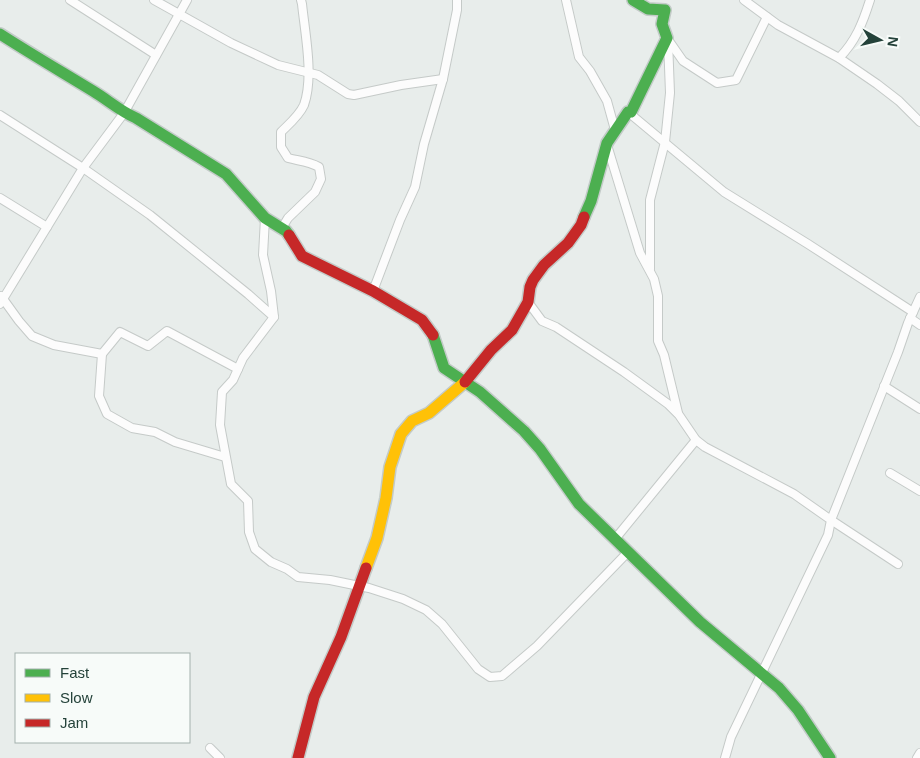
<svg xmlns="http://www.w3.org/2000/svg" width="920" height="758" font-family="Arial,sans-serif">
  <style>
    .lines { fill: none; stroke-linecap: round; stroke-linejoin: round }
    .street-casing { stroke: #c5cac8; stroke-width: 10 }
    .fast-casing { stroke: #c3cbc8; stroke-width: 14 }
    .slow-casing { stroke: #c3cbc8; stroke-width: 14 }
    .jam-casing { stroke: #c3cbc8; stroke-width: 14 }
    .street { stroke: #fcfcfc; stroke-width: 8 }
    .fast { stroke: #4caf50; stroke-width: 11 }
    .slow { stroke: #ffc107; stroke-width: 11 }
    .jam { stroke: #c62828; stroke-width: 11 }
  </style>
  <rect width="100%" height="100%" fill="#e8edeb"/>
  <g class="lines">
    <g class="street-casing">
      <g id="street">
        <polyline points="70,0 156,55"/>
        <polyline points="154,0 231,43 278,65 318,75 348,94 354,95 401,85 443,79"/>
        <polyline points="566,0 579,57 590,71 607,101 615,130"/>
        <polyline points="744,0 778,25 839,58 877,84 899,101 920,122"/>
        <polyline points="667,38 683,61 717,83 736,80 767,17"/>
        <path d="M839 58C856 41 863 22 870 0"/>
        <polyline points="628,112 724,192 808,244 913,312"/>
        <polyline points="0,115 83,168 150,215 248,294 274,317"/>
        <polyline points="607,145 640,253 654,279 658,296 658,341 664,355 678,413"/>
        <polyline points="0,198 47,227"/>
        <polyline points="265,218 263,255 271,291 274,317 243,358 233,380 222,392 220,425 231,484 248,501 249,532 255,549 271,562 287,569 298,577 330,580 369,588 403,599 426,610 442,624 478,669 490,677 502,676 537,646 628,552"/>
        <path d="M282 228 288 218 315 192 321 179 319 167C308 161 299 161 288 158L281 147V132C289 124 299 116 304 105 314 77 305 33 302 4L301 0"/>
        <polyline points="650,269 650,200 665,142 670,93 668,40"/>
        <polyline points="373,291 400,220 415,187 424,144 443,79 457,10 457,0"/>
        <polyline points="1,296 19,321 32,336 54,345 102,354 120,332 148,346 167,331 238,369"/>
        <polyline points="528,302 542,321 556,327 624,372 668,404 679,415 696,440 705,447 794,494 831,520 828,535 731,737 725,758"/>
        <polyline points="0,304 83,168 124,113 187,0"/>
        <polyline points="910,318 920,325"/>
        <polyline points="102,354 99,396 107,414 132,428 155,432 175,442 225,457"/>
        <polyline points="884,386 920,409"/>
        <polyline points="890,473 920,491"/>
        <polyline points="615,539 696,440"/>
        <polyline points="898,564 831,520 898,352 908,323 920,297"/>
        <polyline points="210,748 220,758"/>
        <polyline points="917,758 920,753"/>
      </g>
    </g>
    <g class="fast-casing">
      <g id="fast">
        <path d="M0 34C31 54 62 72 93 91 108 100 120 111 136 118L226 174 265 218 286 231 289 235"/>
        <polyline points="584,217 591,201 607,143 628,112 631,112 667,38 662,24 665,10 648,9 633,0"/>
        <polyline points="433,335 444,368 480,392 524,431 540,449 579,504 700,622 779,688 798,710 830,758"/>
      </g>
    </g>
    <g class="slow-casing">
      <polyline id="slow" points="366,568 377,538 386,498 390,467 401,434 412,421 429,413 465,382"/>
    </g>
    <g class="jam-casing">
      <g id="jam">
        <polyline points="289,235 302,256 373,291 422,320 433,335"/>
        <polyline points="465,382 491,350 512,330 528,302 530,287 533,280 544,265 568,243 581,225 584,217"/>
        <polyline points="298,758 314,697 341,637 366,568"/>
      </g>
    </g>
    <use href="#street" class="street"/>
    <use href="#fast" class="fast"/>
    <use href="#slow" class="slow"/>
    <use href="#jam" class="jam"/>
  </g>
  <rect x="15" y="653" width="175" height="90" fill="#f7fbf9" stroke="#a3b1ad"/>
  <rect x="25" y="669" width="25" height="8" fill="#4caf50" stroke="#a3b1ad"/>
  <text x="60" y="678" font-size="15" fill="#24423a">Fast</text>
  <rect x="25" y="694" width="25" height="8" fill="#ffc107" stroke="#a3b1ad"/>
  <text x="60" y="703" font-size="15" fill="#24423a">Slow</text>
  <rect x="25" y="719" width="25" height="8" fill="#c62828" stroke="#a3b1ad"/>
  <text x="60" y="728" font-size="15" fill="#24423a">Jam</text>
  <g transform="translate(880 40) rotate(98)" stroke="#f7fbf9" stroke-width="4" paint-order="stroke">
  <path d="M0-4L9 19L0 12L-9 19Z" fill="#24423a"/>
  <text y="-8" font-size="14" font-weight="bold" text-anchor="middle" fill="#24423a">N</text>
  </g>
</svg>
